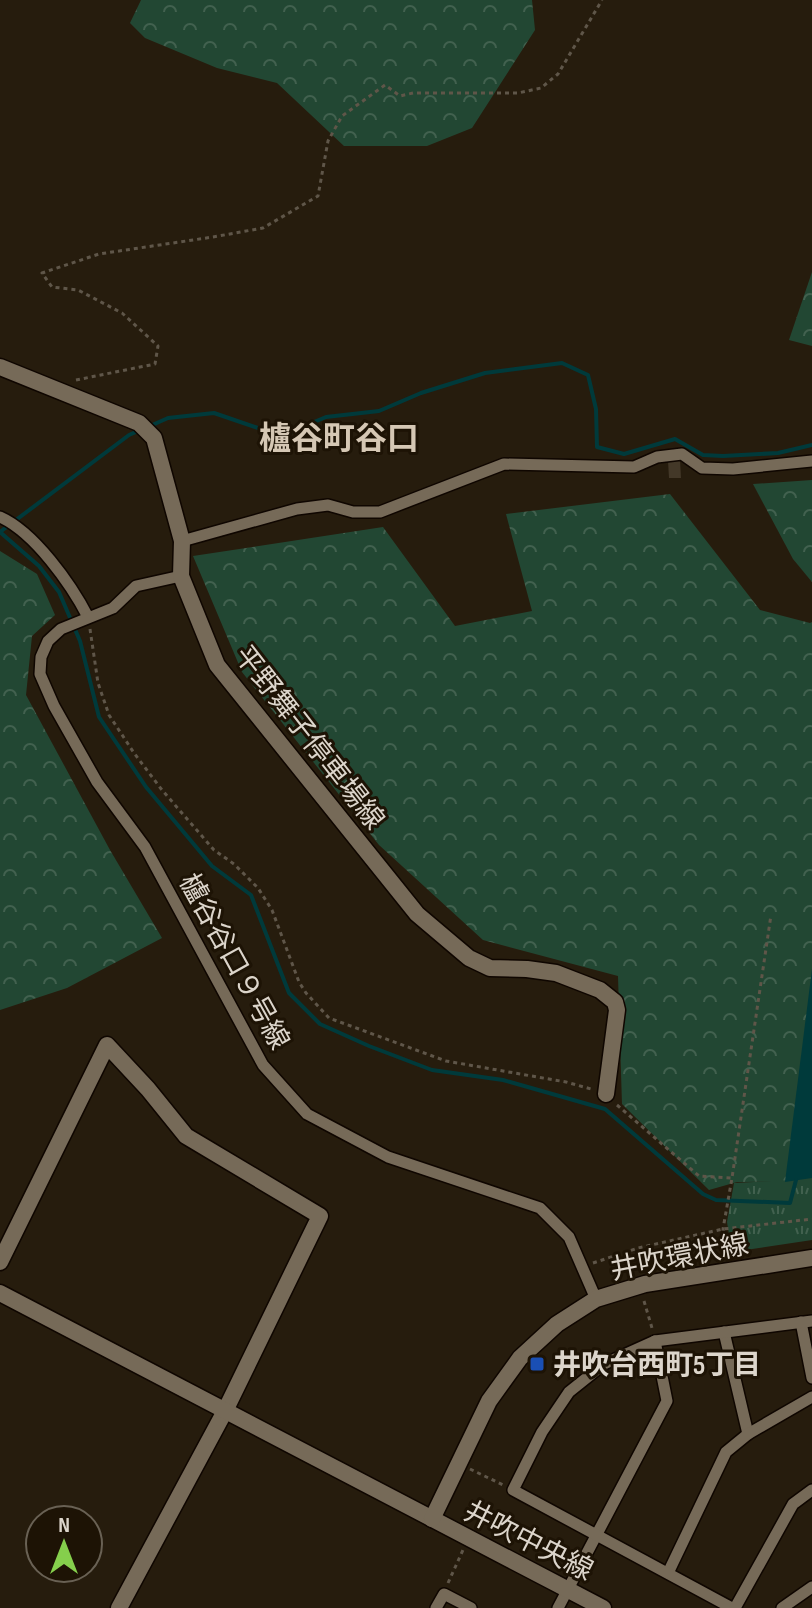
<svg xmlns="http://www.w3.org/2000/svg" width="812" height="1608" font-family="'Sofia Sans Condensed','Noto Sans JP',sans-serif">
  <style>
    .forest { fill: url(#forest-crowns) }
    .park { fill: url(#park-tufts) }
    .water { fill: #003a3b }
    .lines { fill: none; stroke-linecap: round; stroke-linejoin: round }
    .stream { stroke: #003a3b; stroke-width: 4 }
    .building { fill: #433828 }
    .street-casing { stroke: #0f0600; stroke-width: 14 }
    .secondary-casing { stroke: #0f0600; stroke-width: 19 }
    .path { stroke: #5f5649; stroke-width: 3; stroke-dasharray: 4 4; stroke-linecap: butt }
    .street { stroke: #766a58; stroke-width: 11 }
    .secondary { stroke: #766a58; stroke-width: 16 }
    .transit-dot { fill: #1a4fb4; stroke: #1d1305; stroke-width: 3 }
    .labels { text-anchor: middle; stroke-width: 6; stroke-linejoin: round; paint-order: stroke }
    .street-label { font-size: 28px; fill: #dcd5cb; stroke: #1d1305 }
    .poi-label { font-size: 28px; font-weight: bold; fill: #dcd5cb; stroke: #1d1305; text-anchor: start }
    .quarter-label { font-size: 32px; font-weight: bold; fill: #d5c7b4; stroke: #1d1305 }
  </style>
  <defs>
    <pattern id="forest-crowns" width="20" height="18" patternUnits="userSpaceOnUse" patternTransform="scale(2)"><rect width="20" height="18" fill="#224733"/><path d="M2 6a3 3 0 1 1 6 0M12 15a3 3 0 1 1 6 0" fill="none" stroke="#42614f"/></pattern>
    <pattern id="park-tufts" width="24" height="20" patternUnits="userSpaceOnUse" patternTransform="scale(2)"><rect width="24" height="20" fill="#224733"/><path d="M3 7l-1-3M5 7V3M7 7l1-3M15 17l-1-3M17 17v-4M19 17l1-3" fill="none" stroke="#42614f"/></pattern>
  </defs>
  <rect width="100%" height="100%" fill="#261c0d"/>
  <g class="forest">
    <polygon points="141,0 532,0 535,30 472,128 427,146 344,146 277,83 217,68 145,38 130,23"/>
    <polygon points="812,272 812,346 789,340"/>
    <polygon points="812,480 812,582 793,559 753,484"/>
    <polygon points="670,494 760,610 810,623 812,622 812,1181 737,1182 709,1190 622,1104 618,976 483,940 379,845 242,672 193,556 383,527 455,626 532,611 506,514"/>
    <polygon points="0,551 37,574 55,615 32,636 26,695 110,850 162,938 67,988 0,1010"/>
  </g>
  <polygon class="park" points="812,1179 812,1240 732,1252 727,1222 734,1183"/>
  <polygon class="water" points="812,969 812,1178 785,1182"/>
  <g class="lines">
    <g class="stream">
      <polyline points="150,426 168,418 214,413 281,436 326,417 379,411 421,393 485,373 562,363 588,375 596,409 597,447 624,454 675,439 703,455 723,456 778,453 812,445"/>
      <polyline points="0,532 39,566 59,592 80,641 99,717 146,787 212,866 251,895 289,993 320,1024 369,1046 432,1070 503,1080 605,1109 703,1194 716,1200 790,1203 796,1180"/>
      <polyline points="0,532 129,435 138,431"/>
    </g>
  </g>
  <polygon class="building" points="680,460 681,478 669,478 668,461"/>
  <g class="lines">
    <g class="street-casing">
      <g id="street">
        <path d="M0 517C34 532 71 584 88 617"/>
        <polyline points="182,541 297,509 328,505 353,512 380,512 504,464 634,467 657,457 682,454 702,468 733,469 812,461"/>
        <polyline points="181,576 136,586 113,608 61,629 48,641 41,657 40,674 54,706 97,782 145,847 263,1065 307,1114 388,1157 540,1208 569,1237 596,1299"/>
        <polyline points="801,1322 812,1378"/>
        <polyline points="724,1332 748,1434"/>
        <polyline points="668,1573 726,1452 748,1434 812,1397"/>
        <polyline points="436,1608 444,1594 471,1608"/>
        <polyline points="558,1608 667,1401 655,1341"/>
        <polyline points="732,1608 513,1490 542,1432 569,1392 604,1364 655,1341 812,1321"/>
        <polyline points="735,1608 793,1504 812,1490"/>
        <polyline points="782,1608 812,1587"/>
      </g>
    </g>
    <g class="secondary-casing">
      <g id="secondary">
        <polyline points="0,367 139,423 154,438 182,541 181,576 217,665 417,914 469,958 490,968 527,969 556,973 600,990 615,1002 617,1010 606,1094"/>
        <polyline points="0,1262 107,1045 148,1089 186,1136 320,1216 225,1411 119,1608"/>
        <polyline points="0,1293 603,1608"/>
        <polyline points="432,1519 489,1401 520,1358 557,1324 596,1299 645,1284 812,1258"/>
      </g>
    </g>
    <g class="path">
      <polyline points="76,380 155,364 158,346 122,313 78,290 52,287 42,273 99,254 213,237 263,228 318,196 328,141 342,116 385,85 400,96 413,93 518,93 541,88 558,74 602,0"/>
      <polyline points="90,629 98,683 109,715 134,753 162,790 214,850 234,864 258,888 272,910 299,982 306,993 329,1018 446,1061 566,1082 591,1089"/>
      <polyline points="617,1105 699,1176 732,1178"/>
      <polyline points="726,1255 723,1229 732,1178 771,915"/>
      <polyline points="593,1263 638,1248 723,1229 812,1219"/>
      <polyline points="644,1301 652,1328"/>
      <polyline points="470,1469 503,1485"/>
      <polyline points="448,1583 463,1550"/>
    </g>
    <use href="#street" class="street"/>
    <use href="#secondary" class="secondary"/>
  </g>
  <rect class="transit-dot" x="529" y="1356" width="16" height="16" rx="4"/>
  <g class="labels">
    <g class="street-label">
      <text transform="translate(310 737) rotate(52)" y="10">平野舞子停車場線</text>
      <text transform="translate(235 961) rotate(61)" y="10">櫨谷谷口９号線</text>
      <text transform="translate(679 1256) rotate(-11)" y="10">井吹環状線</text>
      <text transform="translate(529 1540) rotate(27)" y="10">井吹中央線</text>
    </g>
    <g class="poi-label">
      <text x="553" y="1374">井吹台西町5丁目</text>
    </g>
    <g class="quarter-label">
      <text x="339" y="449">櫨谷町谷口</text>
    </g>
  </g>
  <g transform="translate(64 1544)"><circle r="38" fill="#1d1305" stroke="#696154" stroke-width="2"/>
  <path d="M0-6L14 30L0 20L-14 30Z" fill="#85cf4c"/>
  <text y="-12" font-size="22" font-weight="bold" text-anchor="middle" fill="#dcd5cb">N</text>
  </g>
</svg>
